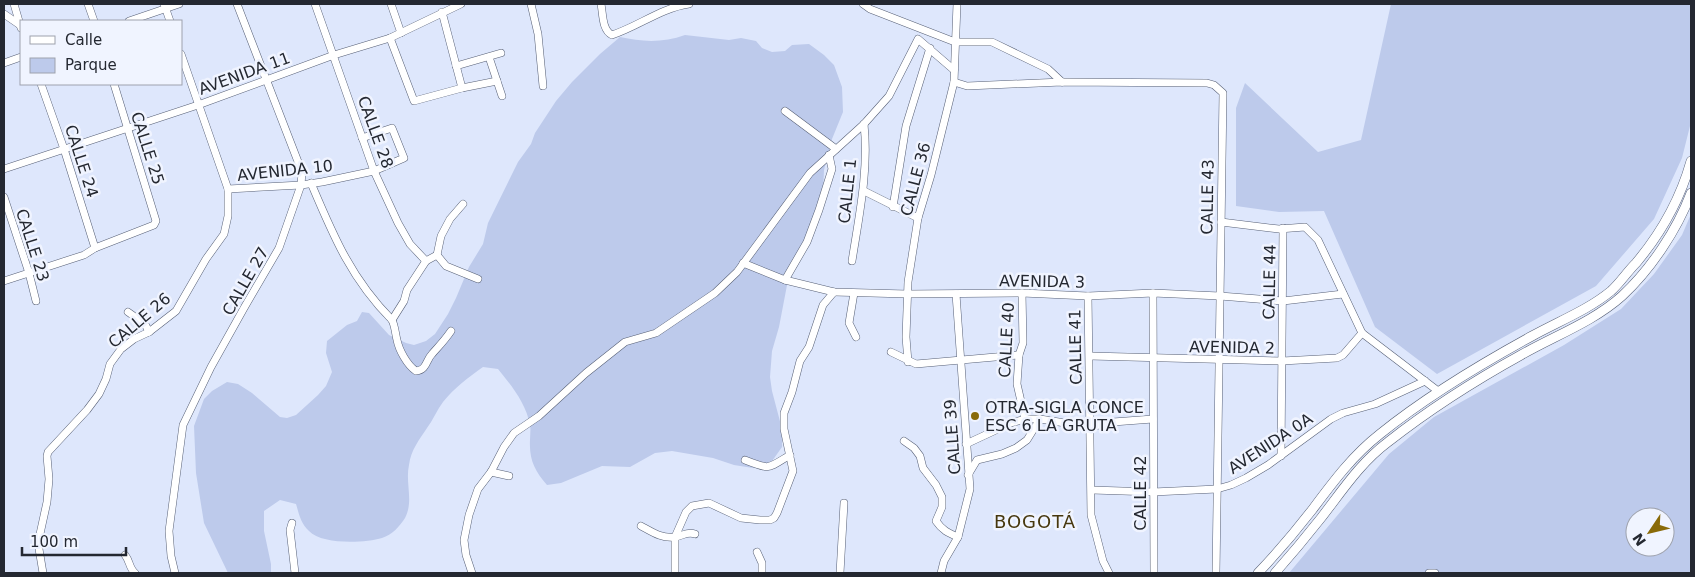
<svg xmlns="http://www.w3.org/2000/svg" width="1695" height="577" font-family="'DejaVu Sans',sans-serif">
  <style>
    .green { fill: #bdcaeb; fill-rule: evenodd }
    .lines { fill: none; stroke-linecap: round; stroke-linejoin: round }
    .minor-casing { stroke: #576076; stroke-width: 8 }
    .major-casing { stroke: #576076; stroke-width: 10 }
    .minor { stroke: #fff; stroke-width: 7 }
    .major { stroke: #fff; stroke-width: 9 }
    .poi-dot { fill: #896a09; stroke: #f0f4ff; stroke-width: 2 }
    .labels { text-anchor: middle; stroke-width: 5; stroke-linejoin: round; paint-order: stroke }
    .street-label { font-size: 16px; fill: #242831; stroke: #f0f4ff }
    .poi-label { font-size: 16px; fill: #242831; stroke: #f0f4ff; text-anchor: start }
    .neighbourhood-label { font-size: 18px; letter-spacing: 1px; fill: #46370e; stroke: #f0f4ff }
  </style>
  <rect width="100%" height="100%" fill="#dee7fc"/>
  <g class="green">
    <polygon points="1391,4 1691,4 1691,122 1682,158 1654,219 1596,286 1437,374 1375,327 1324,211 1279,212 1236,206 1236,108 1245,83 1318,152 1361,140"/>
    <path d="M685 35 729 40 741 38 756 41 762 48 772 52 785 51 792 45 809 44 824 55 834 65 842 87 843 112 832 139 824 170 823 193 788 280 779 327 772 351 770 377 772 391 782 429V447L770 464 753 468 734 465 713 458 672 451 655 453 630 467 602 466 561 483 547 485C535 471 529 460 530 440 530 435 531 430 530 425 526 403 511 385 498 369L483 367C469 377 454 388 443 402 437 410 433 420 427 428 419 440 411 450 409 465 405 483 414 501 405 518 400 526 392 535 382 538 365 543 322 545 309 531 301 524 299 514 296 504L280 500 264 511V531L271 564V573H228L204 523 196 473 194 426 204 399 212 391 227 382 238 384 252 393 280 417 287 418 296 415 318 395 326 386 332 372 326 353 327 341 347 325 357 321 362 312 369 313 389 335 406 343 414 345 426 341 435 334 448 314 456 298 469 267 483 244 488 223 518 162 531 144 535 133 556 101 572 82 600 54 620 37C642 42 663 43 685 35Z"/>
    <path d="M1691 214V573H1289L1389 454 1434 417 1564 345 1621 309 1654 274 1682 235ZM1635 517H1665V547H1635Z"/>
  </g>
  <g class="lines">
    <g class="minor-casing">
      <g id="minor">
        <polyline points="14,4 21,28"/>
        <polyline points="88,4 94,21"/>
        <polyline points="164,4 170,21"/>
        <polyline points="315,4 374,171 398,223 410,244 426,261"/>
        <polyline points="391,4 401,33"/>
        <polyline points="531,4 538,34 543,86"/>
        <path d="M601 4C603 14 602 30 612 35 639 26 661 8 689 4"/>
        <polyline points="863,4 870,9 955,42 992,42 1048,69 1062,82"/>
        <polyline points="442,12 462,88"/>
        <polyline points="4,14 20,25"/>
        <polyline points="129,21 179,4"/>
        <polyline points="390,38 414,101 462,88 497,81"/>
        <polyline points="489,57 502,96"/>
        <polyline points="4,63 21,57"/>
        <polyline points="456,66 501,53"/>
        <polyline points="954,82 967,86 1062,82 1207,83 1214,85 1223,93 1216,573"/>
        <polyline points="41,84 64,149 95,248"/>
        <polyline points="785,111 836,149"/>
        <polyline points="4,169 198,105 334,55 390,38 461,4"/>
        <path d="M311 183C333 235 351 279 392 320 395 326 395 332 397 340 399 350 407 365 416 371 427 370 426 360 432 354 439 346 445 340 451 331"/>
        <polyline points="228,189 301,185 322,182 374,171 404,158 392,128 362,138"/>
        <polyline points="864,191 918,218"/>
        <polyline points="4,197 29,273 36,301"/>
        <polyline points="893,207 906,126 930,48"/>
        <polyline points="1221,222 1279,229 1305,227 1318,240 1362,333 1438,391"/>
        <polyline points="437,255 446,266 478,279"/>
        <path d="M852 261C859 216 869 170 864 124"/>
        <polyline points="743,263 785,280 834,292 907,294 1022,293 1088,296 1153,293 1220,296 1283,301 1343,294"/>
        <polyline points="785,280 807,242 819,210 832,169 829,155"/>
        <polyline points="4,281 84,255 95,248 154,225 156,221 114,84"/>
        <polyline points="854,293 849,323 856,337"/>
        <polyline points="1022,293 1023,343 1019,355 1017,384 1025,419"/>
        <polyline points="1153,293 1154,573"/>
        <polyline points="1088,296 1091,515 1103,561 1109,573"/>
        <polyline points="128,312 145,324 149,332"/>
        <polyline points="392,320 404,301 407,290 426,261 437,255 441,236 450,219 463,204"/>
        <polyline points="891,352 916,364 1019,355"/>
        <polyline points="1090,356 1282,361 1337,358 1343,355 1362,333"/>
        <polyline points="908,362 906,337 908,282 918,218 931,175 954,82 957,4"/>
        <path d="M904 441 914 448 920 456 923 468 936 485 942 497V507L936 521C942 530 948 533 958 537"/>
        <polyline points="966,444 1011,423 1025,419 1040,419 1090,427 1113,422 1153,419"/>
        <polyline points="1281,456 1283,228"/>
        <path d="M745 460C770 470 767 469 790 455"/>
        <polyline points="491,472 509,476"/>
        <polyline points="968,475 977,460 1002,454 1016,448 1027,440 1040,419"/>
        <polyline points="1092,490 1153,492 1217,489 1231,485 1246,478 1268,465 1331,419 1343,413 1375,404 1425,381"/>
        <polyline points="292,523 290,530 295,573"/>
        <path d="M641 526C652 532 662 539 675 537 683 536 687 531 695 534"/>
        <polyline points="757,552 762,563 762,573"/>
        <path d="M125 555C130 561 129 568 135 573"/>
        <polyline points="43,573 38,543 47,502 49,479 47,456 48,452 87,410 99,394 106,379 110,364 121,349 134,339 149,332 176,311 206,259 224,234 228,216 228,189 181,54"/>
        <polyline points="175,573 171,556 169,531 183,425 211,367 244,308 279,248 301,185 302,172 237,4"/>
        <polyline points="472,573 466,555 464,540 469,515 478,489 491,472 504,447 514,433 539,416 586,373 625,342 656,333 715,293 737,272 810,173 864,124 889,96 918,39 954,70"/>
        <polyline points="675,573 675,537 686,512 692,506 709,503 741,518 760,520 770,520 774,518 777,513 793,471 784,429 784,413 792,392 800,361 809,347 823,305 834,292"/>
        <polyline points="840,573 844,503"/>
        <polyline points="941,573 944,561 958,537 970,489 956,294"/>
        <polyline points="1429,573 1435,573"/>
      </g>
    </g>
    <g class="major-casing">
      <g id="major">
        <path d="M1258 573C1277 553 1295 532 1312 510 1333 482 1352 456 1380 434 1427 396 1479 365 1532 336 1557 322 1588 310 1611 291 1620 283 1627 272 1636 263 1662 232 1680 200 1691 161"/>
        <path d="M1275 573C1291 555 1306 537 1321 518 1342 491 1360 463 1388 442 1430 409 1474 381 1521 355 1554 336 1593 322 1622 296 1651 269 1677 230 1691 193"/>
      </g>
    </g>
    <use href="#minor" class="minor"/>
    <use href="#major" class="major"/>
  </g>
  <circle class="poi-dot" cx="975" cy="416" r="5"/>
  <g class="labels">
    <g class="street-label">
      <text transform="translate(244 73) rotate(-20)" y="6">AVENIDA 11</text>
      <text transform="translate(376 132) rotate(70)" y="6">CALLE 28</text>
      <text transform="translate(148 148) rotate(72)" y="6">CALLE 25</text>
      <text transform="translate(82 161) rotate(72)" y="6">CALLE 24</text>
      <text transform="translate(285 170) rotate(-6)" y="6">AVENIDA 10</text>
      <text transform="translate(915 179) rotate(-75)" y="6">CALLE 36</text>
      <text transform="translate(847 191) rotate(-84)" y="6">CALLE 1</text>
      <text transform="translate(1207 197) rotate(-89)" y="6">CALLE 43</text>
      <text transform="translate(33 245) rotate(72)" y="6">CALLE 23</text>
      <text transform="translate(245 281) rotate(-60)" y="6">CALLE 27</text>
      <text transform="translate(1042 281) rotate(1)" y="6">AVENIDA 3</text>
      <text transform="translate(1269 282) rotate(-89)" y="6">CALLE 44</text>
      <text transform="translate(139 320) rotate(-40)" y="6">CALLE 26</text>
      <text transform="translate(1006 340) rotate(-87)" y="6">CALLE 40</text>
      <text transform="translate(1075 347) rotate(-91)" y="6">CALLE 41</text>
      <text transform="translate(1232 347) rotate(1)" y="6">AVENIDA 2</text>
      <text transform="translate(952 437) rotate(-94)" y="6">CALLE 39</text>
      <text transform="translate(1270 443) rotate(-33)" y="6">AVENIDA 0A</text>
      <text transform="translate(1140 493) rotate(-90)" y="6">CALLE 42</text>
    </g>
    <g class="poi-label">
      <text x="985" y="413">OTRA-SIGLA CONCE<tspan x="985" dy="18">ESC 6 LA GRUTA</tspan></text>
    </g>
    <g class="neighbourhood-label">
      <text x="1035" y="528">BOGOTÁ</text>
    </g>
  </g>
  <rect width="1695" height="577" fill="none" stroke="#242831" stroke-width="10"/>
  <rect x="20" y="20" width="162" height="65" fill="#f0f4ff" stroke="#9ea2ad"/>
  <rect x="30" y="36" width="25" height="8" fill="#ffffff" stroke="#9ea2ad"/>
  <text x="65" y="45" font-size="15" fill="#242831">Calle</text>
  <rect x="30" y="58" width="25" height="15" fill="#bdcaeb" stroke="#9ea2ad"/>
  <text x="65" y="70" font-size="15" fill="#242831">Parque</text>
  <g transform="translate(1650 532) rotate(235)"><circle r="24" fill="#f0f4ff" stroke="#9ea2ad"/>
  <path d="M0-4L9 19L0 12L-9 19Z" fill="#896a09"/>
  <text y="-8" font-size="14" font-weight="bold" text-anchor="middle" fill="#242831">N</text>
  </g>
  <path d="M22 547v8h104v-8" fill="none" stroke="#242831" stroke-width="2.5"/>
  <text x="30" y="547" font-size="15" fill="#242831" stroke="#f0f4ff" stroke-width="4" paint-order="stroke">100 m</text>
</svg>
